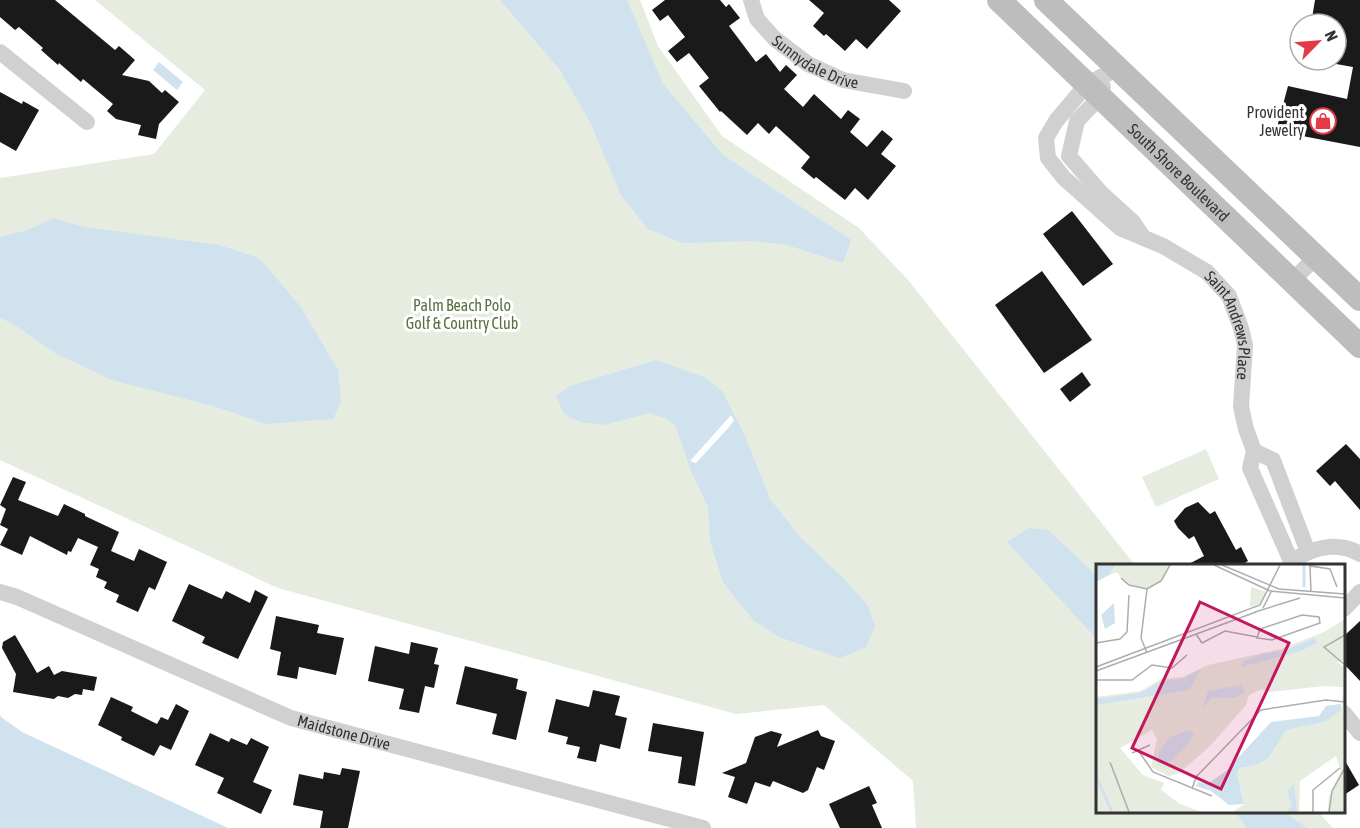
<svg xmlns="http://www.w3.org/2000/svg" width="1360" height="828" font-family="'Asap Condensed',sans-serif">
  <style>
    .green { fill: #e6ecdf }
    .water { fill: #cfe2ee }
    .pier { fill: #fff }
    .building { fill: #1a1a1a }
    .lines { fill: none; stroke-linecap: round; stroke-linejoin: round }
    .street { stroke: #d0d0d0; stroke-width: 16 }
    .secondary { stroke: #bdbdbd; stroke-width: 24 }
    .labels { text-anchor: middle; stroke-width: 6; stroke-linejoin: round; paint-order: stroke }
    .street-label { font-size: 16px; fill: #333; stroke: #fff }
    .poi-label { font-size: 16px; fill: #333; stroke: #fff; text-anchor: end }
    .park-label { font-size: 16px; fill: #56703f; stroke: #fff }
    .inset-river { fill: none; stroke: #cfe2ee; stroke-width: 3 }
    .inset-road { fill: none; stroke: #adadad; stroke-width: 1.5 }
    .view { fill: #c2185b; fill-opacity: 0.15; stroke: #c2185b; stroke-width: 3 }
    .inset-edge { fill: none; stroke: #333; stroke-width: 3 }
  </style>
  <rect width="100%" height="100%" fill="#fff"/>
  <g class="green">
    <polygon points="95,0 640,0 658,46 722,136 859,228 908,280 1135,565 1098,566 1098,812 1318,812 1333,828 916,828 913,781 824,705 736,714 278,588 0,460 0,178 154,154 205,90"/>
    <polygon points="1206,449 1219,479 1156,507 1142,477"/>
  </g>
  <g class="water">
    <polygon points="500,0 627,0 663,84 723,155 851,240 843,263 787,245 753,241 683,243 648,229 621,195 590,122 560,70"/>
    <polygon points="159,62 183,82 177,90 153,70"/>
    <polygon points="53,218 84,227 219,245 259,258 300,306 338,370 341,402 333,419 266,424 213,406 112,380 55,353 12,323 0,318 0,237 28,230"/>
    <polygon points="656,360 704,377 722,391 745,436 770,499 801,538 847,582 868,606 875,627 866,647 840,658 779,637 753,620 723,582 710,541 708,507 691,471 676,427 667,419 650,413 604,425 580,422 564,414 556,396 570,386"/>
    <polygon points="1029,528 1048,530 1097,576 1097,639 1007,542"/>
    <polygon points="0,714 1,717 22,732 228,828 0,828"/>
    <polygon points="1235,812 1284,812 1307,828 1247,828"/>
  </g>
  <polygon class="pier" points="731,415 734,420 730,426 696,463 690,461"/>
  <g class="building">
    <polygon points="0,0 55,0 115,50 119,46 135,60 122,75 149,81 162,93 165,90 179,102 159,124 156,139 138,135 141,125 116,119 107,111 113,104 83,79 81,82 59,63 58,65 41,50 43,48 19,27 15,30 0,17"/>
    <polygon points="665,0 720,0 726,7 729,4 740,18 729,26 756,62 766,54 780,72 786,65 797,75 784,89 803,107 814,94 841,119 848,110 860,119 850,132 867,147 882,130 893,139 881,154 896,166 868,200 855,188 845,200 816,177 814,179 801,168 810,157 776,126 769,134 758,123 747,135 721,111 720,112 699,86 709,78 689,53 677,62 668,51 685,37 668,15 660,21 652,10"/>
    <polygon points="809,0 889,0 901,11 867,49 856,39 845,51 826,34 824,36 813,26 824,13"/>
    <polygon points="1315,0 1360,0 1360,147 1276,131 1288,86 1347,99 1353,67 1336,64 1336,24 1311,24"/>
    <polygon points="0,92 22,104 23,101 39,110 16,151 0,142"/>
    <polygon points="1072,211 1113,264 1083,286 1043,234"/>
    <polygon points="1042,271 1092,340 1044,373 995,305"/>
    <polygon points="1082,372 1091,385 1070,402 1060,389"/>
    <polygon points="1346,444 1360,459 1360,510 1335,481 1330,486 1316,471"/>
    <polygon points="13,477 26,482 18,500 58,516 64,504 85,514 85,516 119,532 111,551 134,561 139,549 167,562 155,590 149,587 138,612 116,602 119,595 104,588 107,582 96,577 99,569 90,565 98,547 78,538 71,552 68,551 67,555 30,536 22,555 0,545 8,529 0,525 6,509 0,505"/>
    <polygon points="1198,502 1210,514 1215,511 1236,550 1241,547 1248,561 1240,566 1185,566 1204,556 1194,536 1189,539 1178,528 1174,521 1185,508"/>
    <polygon points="189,584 222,599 226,591 250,603 255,590 268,597 238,659 202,643 205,637 172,621"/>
    <polygon points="276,616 319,625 317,633 344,638 336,675 299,667 297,679 277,675 281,652 270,649"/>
    <polygon points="1360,621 1360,681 1344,664 1344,636"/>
    <polygon points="15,635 37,673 49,666 54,675 62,671 97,677 94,691 83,689 82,695 75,694 68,698 58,696 54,699 13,692 16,674 2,648 3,642"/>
    <polygon points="411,642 438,648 434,664 439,665 434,688 425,686 419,713 399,709 404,689 368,681 375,646 409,654"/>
    <polygon points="465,666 518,679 516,689 527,692 516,740 492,734 497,714 456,704"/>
    <polygon points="593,690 620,696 615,715 627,718 620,749 600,744 596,762 577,758 580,747 566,744 568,737 548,732 556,699 589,707"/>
    <polygon points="111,697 133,707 131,711 157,724 161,717 168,720 176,704 189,711 171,750 160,745 154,756 121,740 122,737 98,725"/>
    <polygon points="653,723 704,732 695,786 678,783 682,757 648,751"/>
    <polygon points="818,730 821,736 835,741 824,770 817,767 808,790 803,793 773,781 770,787 755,782 747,804 728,797 735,777 722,773 746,763 755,737 771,731 782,734 777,747"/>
    <polygon points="210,733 229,742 231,738 247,745 251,738 269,747 253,782 272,790 261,814 217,793 224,778 195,765"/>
    <polygon points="1344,759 1359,785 1344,795"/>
    <polygon points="342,768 360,771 348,828 320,828 323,811 293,805 299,774 323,779 324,772 340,775"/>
    <polygon points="869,786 877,803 872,805 882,828 840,828 829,804"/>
  </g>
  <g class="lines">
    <g class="street">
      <path id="s1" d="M751 0 757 19 775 39 808 64 843 80 904 91"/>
      <polyline points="0,52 87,122"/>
      <path id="s2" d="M1115 64 1107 74 1087 84 1056 121 1046 138 1048 158 1064 178 1120 228 1163 246 1207 272 1229 296 1241 328 1245 345 1241 407 1246 429 1254 451 1250 468 1291 561"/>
      <polyline points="1103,87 1100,97 1077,121 1069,156 1101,193 1133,222 1143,237"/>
      <polyline points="1292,281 1317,256"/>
      <polyline points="1254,451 1273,460 1308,552"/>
      <path d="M1299 557C1318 546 1341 542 1360 554"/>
      <path id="s3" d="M0 592 17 597 291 718 703 828"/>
      <polyline points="1344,609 1360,592"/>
      <polyline points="1344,713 1360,733"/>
    </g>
    <g class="secondary">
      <path id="s4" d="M999 0 1360 346"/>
      <polyline points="1046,0 1360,299"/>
    </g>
  </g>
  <defs>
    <g id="shop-ring" transform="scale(1.35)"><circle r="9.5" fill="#fff" stroke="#e63946" stroke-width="1.5"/><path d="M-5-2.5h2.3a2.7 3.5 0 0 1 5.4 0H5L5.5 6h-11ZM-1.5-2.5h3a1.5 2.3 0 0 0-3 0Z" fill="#e63946"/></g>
  </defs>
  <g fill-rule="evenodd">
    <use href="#shop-ring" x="1323" y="121"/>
  </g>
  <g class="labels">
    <g class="street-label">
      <text dy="6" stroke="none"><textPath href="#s1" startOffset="94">Sunnydale Drive</textPath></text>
      <text dy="6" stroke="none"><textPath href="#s4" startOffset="249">South Shore Boulevard</textPath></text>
      <text dy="6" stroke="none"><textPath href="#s2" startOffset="382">Saint Andrews Place</textPath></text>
      <text dy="6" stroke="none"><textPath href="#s3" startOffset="372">Maidstone Drive</textPath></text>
    </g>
    <g class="poi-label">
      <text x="1304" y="118">Provident<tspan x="1304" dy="18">Jewelry</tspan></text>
    </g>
    <g class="park-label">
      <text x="462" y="311">Palm Beach Polo<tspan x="462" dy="18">Golf &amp; Country Club</tspan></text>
    </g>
  </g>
  <g transform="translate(1096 564)">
    <rect width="249" height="249" fill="#fff"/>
    <path d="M19 1H75L67 16 51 25 29 19 21 8 13 11ZM155 23 170 28 165 39 154 43ZM249 55V96L241 98 249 104V248H232L233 233 245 207 240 192 204 217 203 248H137L148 240 141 210 144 204 161 201 174 191 190 166 229 158 246 142 247 123 228 122 174 128 166 125 153 131 150 141 113 183 82 210 72 212 55 203 61 175 56 166 24 184 47 211 68 219 65 226 84 240 106 248H0V133L45 127 65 115 87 113 112 101 185 85 228 68Z" fill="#e6ecdf"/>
    <path d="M0 1H19L13 11 0 18ZM18 39 19 59 9 65 5 51ZM219 74 221 79 205 87 145 103 146 98 166 90 188 87ZM105 105 93 126 0 141V135L44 129 66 117 89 114ZM145 121 149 127 140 134 116 133 107 144 112 127ZM245 140V146L229 158 190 166 173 193 161 201 144 204 141 210 148 240 133 241 115 227 100 222 102 218 113 219 130 207 175 158 223 152 230 142ZM93 166 98 169 95 176 77 196 63 201 62 189 74 173ZM198 220 201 248H191L196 241 191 227Z" fill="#cfe2ee"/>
    <path class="inset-river" d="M208 23V1M0 212 16 248"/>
    <path class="inset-road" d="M118 1 174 27 249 34M126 1 183 25 249 30M25 14 33 21 51 25 65 17 74 1M51 25 45 74 51 89M215 28 214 2 234 5 241 23M167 44 176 26M159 48 204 34M206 51 223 53 224 59 176 76 161 74 164 65ZM100 70 106 79 129 67 161 73M249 71 228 83 249 101M0 79 24 75 31 68 33 31M0 103 164 41 184 1M0 107 160 48M0 116H36L56 101 76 104 91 91M42 186 57 208 116 232M36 189 54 181M14 198 33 248M96 225 100 213 165 146 230 136 249 138M217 248V226L244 204M233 248 236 227 249 204"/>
    <path class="view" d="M104 38 193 79 125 225 36 184Z"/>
    <rect width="249" height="249" class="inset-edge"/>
  </g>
  <g transform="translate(1318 42) rotate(65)"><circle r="28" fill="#ffffff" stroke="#adadad" stroke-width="1.5"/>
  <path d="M0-4.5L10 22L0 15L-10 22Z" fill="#e63946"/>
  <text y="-9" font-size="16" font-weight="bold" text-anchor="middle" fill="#333333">N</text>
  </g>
</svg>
